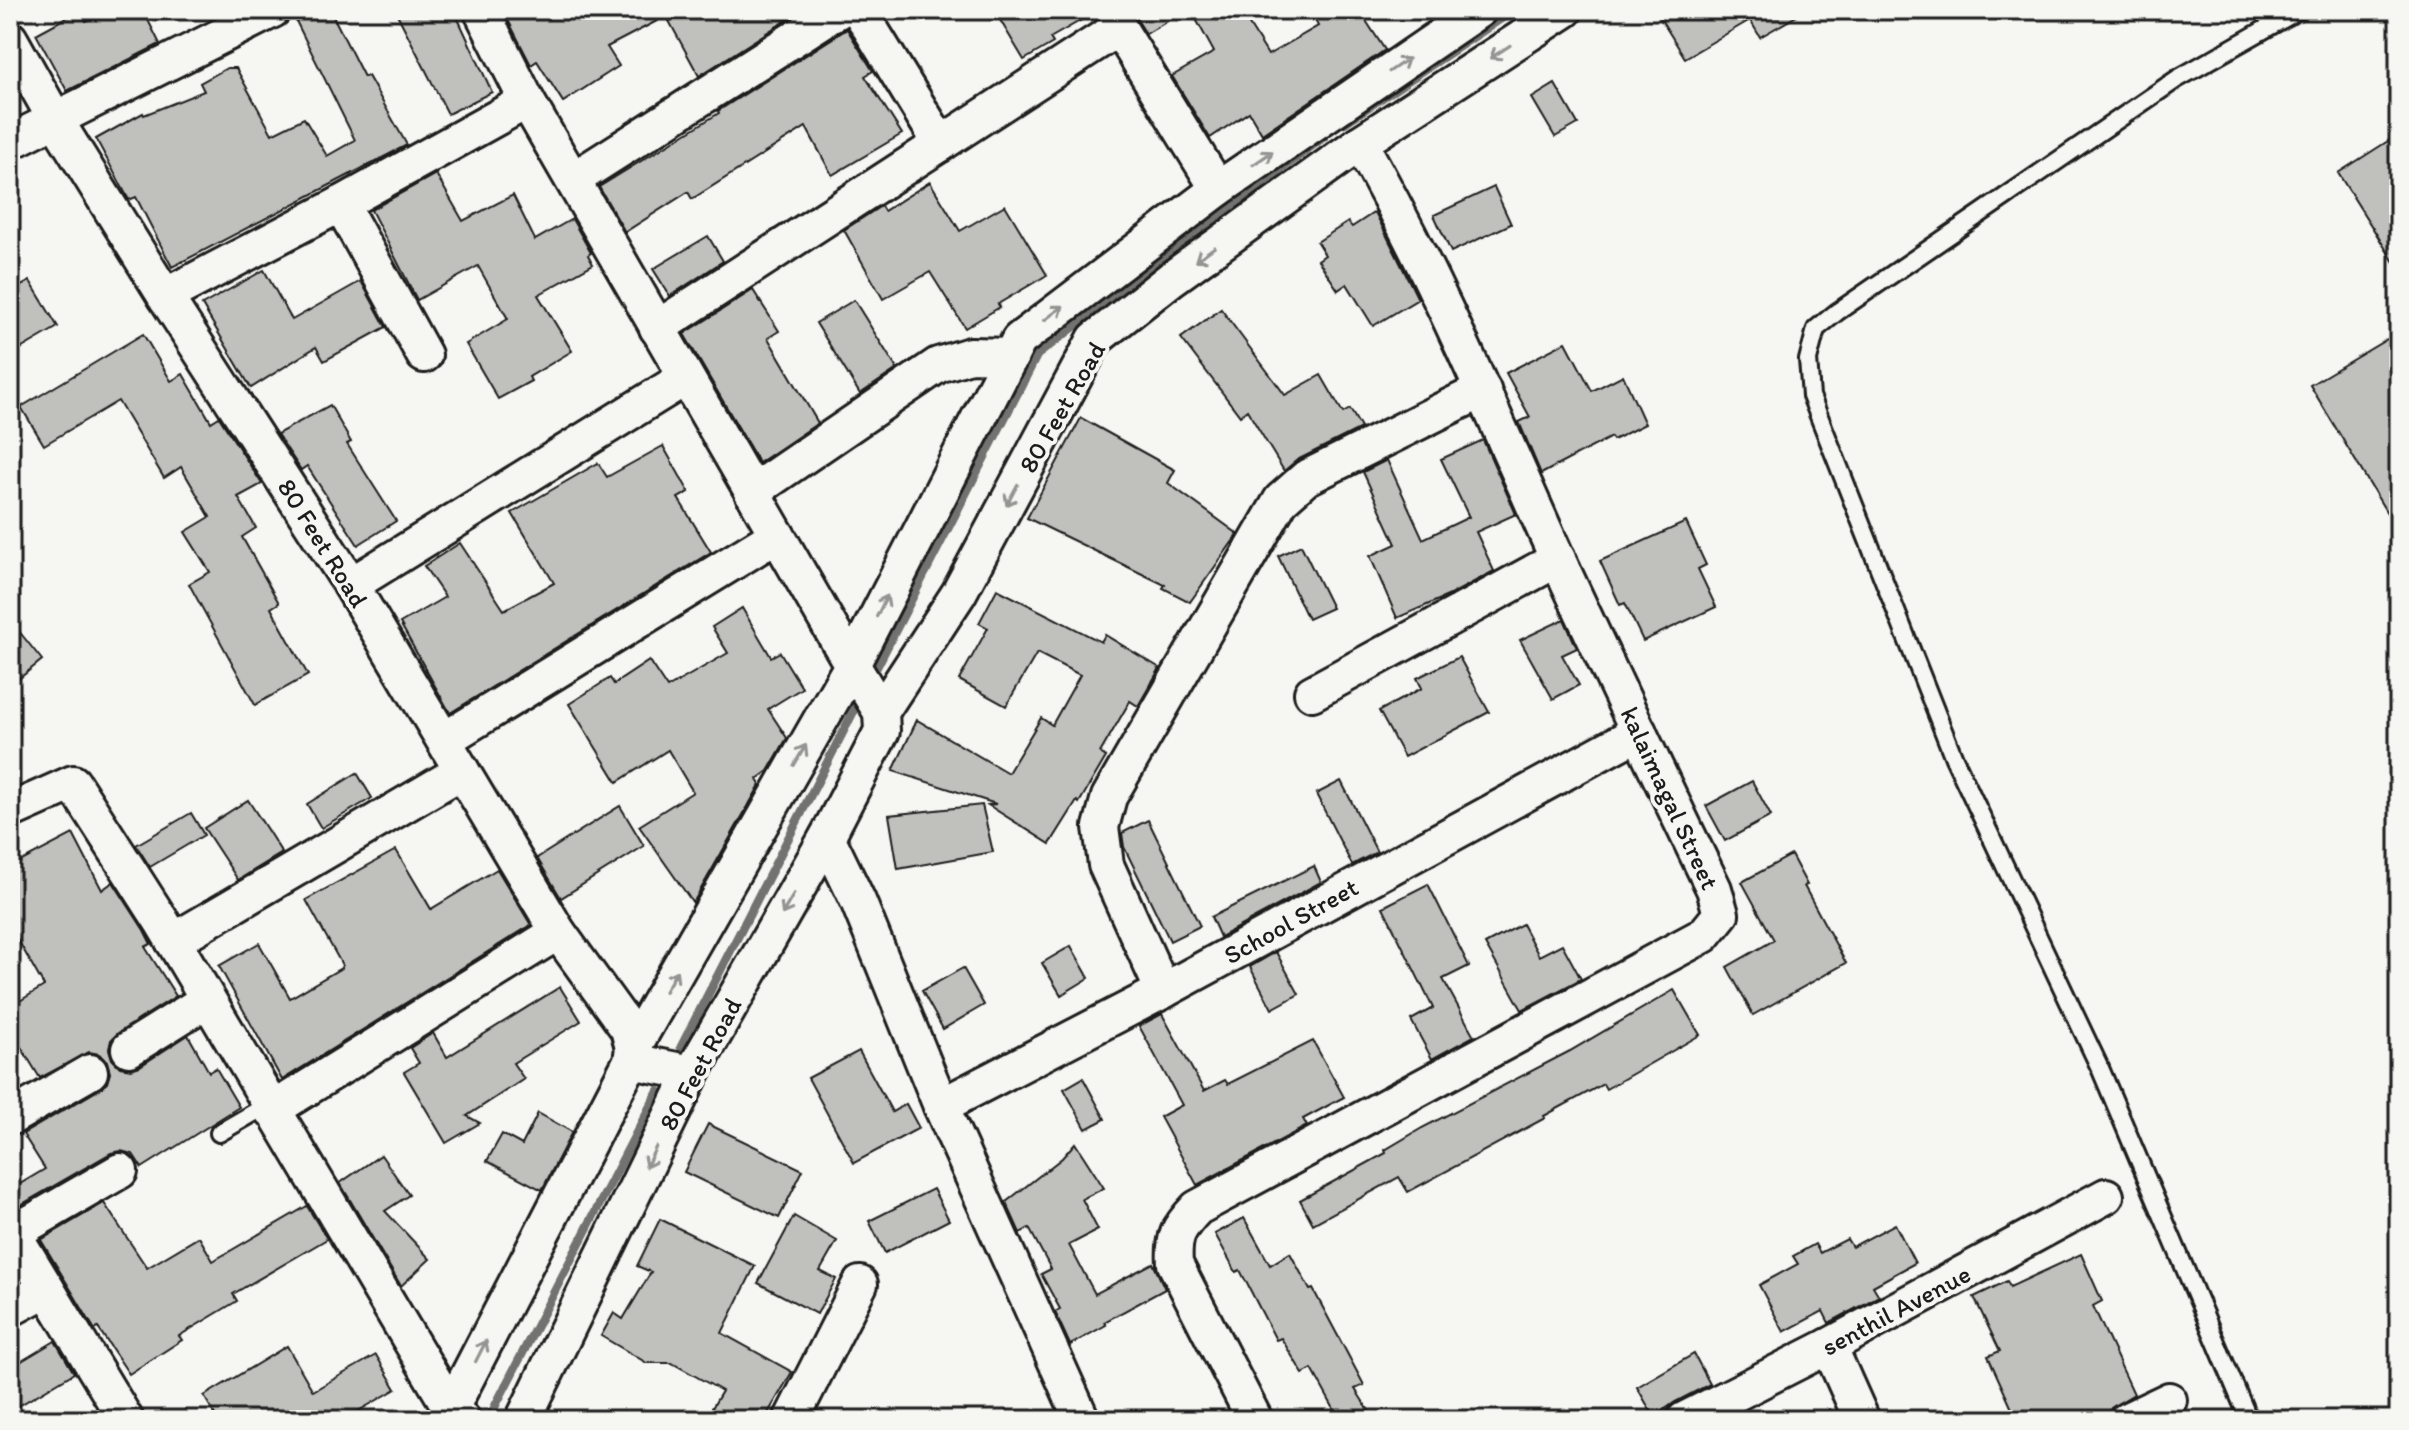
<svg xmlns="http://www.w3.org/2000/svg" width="2409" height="1430" font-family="Itim,sans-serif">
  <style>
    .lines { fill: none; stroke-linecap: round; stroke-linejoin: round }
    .stream { stroke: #727271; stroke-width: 9 }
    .building { fill: #c0c0bd; stroke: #1c1c1c; stroke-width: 2 }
    .lane-casing { stroke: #1c1c1c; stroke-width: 22 }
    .street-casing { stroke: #1c1c1c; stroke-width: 40 }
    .lane { stroke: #f6f6f2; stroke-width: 16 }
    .street { stroke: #f6f6f2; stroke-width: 34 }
    .oneway { stroke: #949492 }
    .labels { text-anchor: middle; stroke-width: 8; stroke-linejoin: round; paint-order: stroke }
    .street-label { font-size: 26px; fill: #1c1c1c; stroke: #f6f6f2 }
  </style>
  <rect width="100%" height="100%" fill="#f6f6f2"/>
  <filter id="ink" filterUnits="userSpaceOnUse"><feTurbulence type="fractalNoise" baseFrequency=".0125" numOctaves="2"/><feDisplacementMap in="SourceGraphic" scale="16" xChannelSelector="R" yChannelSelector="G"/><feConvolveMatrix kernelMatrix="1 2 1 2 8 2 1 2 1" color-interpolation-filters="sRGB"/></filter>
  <g filter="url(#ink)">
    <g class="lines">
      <g class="stream">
        <polyline points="1344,123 1514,10"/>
        <polyline points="871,678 1037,355 1325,136"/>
        <polyline points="681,1047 862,695"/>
        <polyline points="488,1420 658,1091"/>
      </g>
    </g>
    <g class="building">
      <polygon points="80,10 86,21 109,10 143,10 160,44 67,91 36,34"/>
      <polygon points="318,10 330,10 364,77 368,76 407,145 172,267 136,197 129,200 96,139 143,113 144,115 204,91 200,83 227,68 236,68 272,134 304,118 327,156 355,140 296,21"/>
      <polygon points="395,10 454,10 492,92 448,114"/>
      <polygon points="523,10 678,10 607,47 619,66 563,102 537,61 531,65 508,20"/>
      <polygon points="689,10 802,10 699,76 669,21"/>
      <polygon points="994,10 1099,10 1050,38 1053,43 1024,60"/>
      <polygon points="1127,10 1186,10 1146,34 1136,18"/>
      <polygon points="1191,10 1240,10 1268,55 1318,26 1310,10 1359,10 1385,50 1262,134 1249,112 1210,138 1172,76 1214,52"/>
      <polygon points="1655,10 1807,10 1760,37 1750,20 1685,58"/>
      <polygon points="847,29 873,71 865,76 902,134 832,175 806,127 692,199 688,192 625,232 599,187 719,113 718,111"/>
      <polygon points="1555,84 1578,124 1555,137 1532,98"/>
      <polygon points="2399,134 2399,270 2338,173"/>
      <polygon points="436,174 463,221 513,195 535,240 572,219 591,253 588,255 593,264 538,295 572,351 529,377 531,381 498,399 466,344 508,319 478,266 417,300 371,210"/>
      <polygon points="930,182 960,231 1005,205 1047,275 998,304 1000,307 965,328 930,272 883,299 844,230 881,206 884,211"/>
      <polygon points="1494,187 1511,224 1451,252 1434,215"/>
      <polygon points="1375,212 1418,299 1373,326 1347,284 1338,290 1318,260 1325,255 1317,242 1348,222 1352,227"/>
      <polygon points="708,236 723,261 670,296 653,269"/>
      <polygon points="264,270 292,320 361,281 386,327 324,361 316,347 251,388 202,305"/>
      <polygon points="30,281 58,327 10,355 10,292"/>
      <polygon points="753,290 779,331 768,338 818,423 759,463 684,334"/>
      <polygon points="854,300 897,369 860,394 816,323"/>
      <polygon points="1221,309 1285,395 1321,375 1343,413 1350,409 1361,428 1297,460 1284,471 1247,410 1240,416 1181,338"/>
      <polygon points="2399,332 2399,533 2310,385"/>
      <polygon points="143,334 171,381 183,374 211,422 219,417 262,484 238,497 256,528 242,537 279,603 271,608 308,675 255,705 189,584 210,572 185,532 210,517 181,467 164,478 118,401 44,445 21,407"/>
      <polygon points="1566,342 1592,391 1623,375 1645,424 1613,440 1611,437 1541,474 1519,422 1530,417 1506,373"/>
      <polygon points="330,405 351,442 347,444 396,521 358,545 307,466 301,470 277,434"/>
      <polygon points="1081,418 1175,470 1168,483 1238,534 1190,602 1163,588 1165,585 1027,518"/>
      <polygon points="1483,440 1516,514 1476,532 1494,571 1450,595 1397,618 1370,556 1396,544 1363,472 1387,460 1423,539 1469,517 1441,459"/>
      <polygon points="663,446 689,492 678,498 711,552 450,713 400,623 445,597 424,566 460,543 504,610 554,583 512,513 598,463 607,477"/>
      <polygon points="1686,522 1706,565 1698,569 1716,607 1643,641 1625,603 1620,605 1600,561"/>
      <polygon points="1301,545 1332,608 1308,619 1278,556"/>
      <polygon points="997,589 1101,642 1105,635 1160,668 1138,706 1130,701 1100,753 1106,757 1079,803 1077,801 1050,844 988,805 996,804 893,771 917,720 1008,773 1041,718 1052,725 1080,675 1037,653 1006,706 959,680 988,628 979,623"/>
      <polygon points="742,608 771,657 780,652 802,688 768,709 787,738 768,771 757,779 760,785 693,903 639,826 693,792 668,750 617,782 569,704 610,678 614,684 649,661 667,688 728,653 712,627"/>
      <polygon points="1564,619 1577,648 1562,655 1579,685 1553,699 1520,640"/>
      <polygon points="10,620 42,660 10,686"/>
      <polygon points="1459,657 1489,712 1404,757 1379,711 1422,688 1417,678"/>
      <polygon points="357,773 372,798 321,828 307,804"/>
      <polygon points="1341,781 1377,852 1352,865 1316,794"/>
      <polygon points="1752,781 1771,816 1725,841 1706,806"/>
      <polygon points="248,800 282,853 238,880 204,828"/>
      <polygon points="982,805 993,852 898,869 889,815"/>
      <polygon points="620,806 644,846 561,898 537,858"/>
      <polygon points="191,813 204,835 150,867 136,845"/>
      <polygon points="1148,820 1200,926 1170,941 1124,847 1122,833"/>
      <polygon points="73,834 102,890 113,882 144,930 151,944 145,947 176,996 118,1033 111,1040 109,1049 112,1059 120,1067 131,1069 140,1066 188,1035 209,1072 216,1068 239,1107 142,1168 133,1154 121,1151 111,1153 17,1207 10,1190 45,1169 23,1134 100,1089 107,1083 110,1073 107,1061 99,1054 89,1052 40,1078 10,1029 10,1007 44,986 10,926 10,867"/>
      <polygon points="396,850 431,909 497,869 531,925 282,1080 219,966 259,943 290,998 341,968 342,965 306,900"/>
      <polygon points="1791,855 1807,885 1804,886 1846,963 1753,1015 1727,967 1774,940 1742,882"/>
      <polygon points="1314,866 1321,882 1220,937 1211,917"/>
      <polygon points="1428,884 1469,966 1443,979 1474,1036 1432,1059 1411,1020 1433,1008 1383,907"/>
      <polygon points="1522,924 1539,956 1562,944 1581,979 1522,1010 1485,944"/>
      <polygon points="1071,946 1089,978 1061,995 1042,963"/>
      <polygon points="1276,952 1299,994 1272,1009 1250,967"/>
      <polygon points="963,968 984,1005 943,1029 922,991"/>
      <polygon points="560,987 581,1021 513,1063 524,1079 467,1116 480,1123 446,1143 404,1072 419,1063 410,1048 433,1033 447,1057"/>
      <polygon points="1674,990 1700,1035 1606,1089 1603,1084 1544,1116 1545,1118 1408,1192 1399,1177 1313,1224 1300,1200 1386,1153 1385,1150 1422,1128 1570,1051"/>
      <polygon points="1162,1014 1204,1091 1225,1080 1228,1084 1313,1041 1344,1097 1303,1119 1307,1126 1197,1185 1160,1117 1182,1105 1139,1026"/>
      <polygon points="859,1051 892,1112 906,1104 919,1128 854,1163 808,1078"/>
      <polygon points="1083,1078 1105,1119 1086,1129 1064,1089"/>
      <polygon points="538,1113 572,1132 542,1190 487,1161 502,1134 522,1145"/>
      <polygon points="708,1124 803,1170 779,1218 684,1172"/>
      <polygon points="1075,1143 1104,1188 1082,1199 1098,1230 1069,1245 1095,1294 1153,1263 1165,1289 1104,1322 1106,1325 1070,1345 1055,1312 1060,1309 1041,1274 1051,1269 1029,1228 1020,1233 1006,1202 1062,1158"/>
      <polygon points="381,1155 409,1195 385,1211 430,1259 401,1286 340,1183"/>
      <polygon points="933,1189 949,1220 885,1253 869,1221"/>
      <polygon points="104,1203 147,1268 199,1237 213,1261 307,1206 327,1239 233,1294 237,1301 179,1336 182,1340 129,1374 98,1328 95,1330 41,1240"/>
      <polygon points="794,1216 837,1241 820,1271 836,1279 817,1314 758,1283"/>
      <polygon points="1244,1218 1270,1265 1290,1253 1310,1290 1313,1289 1364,1385 1355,1389 1375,1420 1340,1420 1312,1369 1303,1374 1281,1338 1276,1340 1240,1270 1236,1272 1215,1234"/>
      <polygon points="660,1219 755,1266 722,1333 792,1372 764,1420 705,1420 722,1391 672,1363 647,1363 601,1336 614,1313 623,1319 651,1272 637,1266"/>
      <polygon points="1895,1224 1915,1263 1873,1286 1879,1296 1829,1323 1823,1311 1784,1332 1759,1285 1798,1264 1793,1256 1815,1244 1820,1253 1847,1239 1852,1247"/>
      <polygon points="2081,1254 2102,1301 2093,1306 2134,1394 2111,1408 2107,1420 2017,1420 1988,1356 2000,1351 1974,1297 2007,1281 2010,1287"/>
      <polygon points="55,1341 74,1373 10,1411 10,1368"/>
      <polygon points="287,1346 313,1391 376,1355 396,1389 343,1420 218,1420 204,1396"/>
      <polygon points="1694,1354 1710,1384 1675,1402 1654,1417 1637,1387"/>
    </g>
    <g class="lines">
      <g class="lane-casing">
        <g id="lane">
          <polyline points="219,1133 269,1104"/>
          <polyline points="2249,1420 2100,1068 1954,758 1811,396 1808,360 1816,329 1837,312 2177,79 2299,10"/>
        </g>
      </g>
      <g class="street-casing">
        <g id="street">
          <polyline points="859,10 941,144"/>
          <polyline points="10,39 55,119 165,296 351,585 558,932 628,1029 633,1048"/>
          <polyline points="10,142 273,10"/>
          <polyline points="574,179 839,10"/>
          <polyline points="341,204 424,355"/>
          <polyline points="165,296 341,204 527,101"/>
          <polyline points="657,328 1119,28 1218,189"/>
          <polyline points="752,492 938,365 970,355 1011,356"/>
          <polyline points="351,585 685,378"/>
          <polyline points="1312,693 1558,559"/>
          <polyline points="881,712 959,593 1095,339 1171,279 1360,143 1565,10"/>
          <polyline points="444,740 777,535"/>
          <polyline points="10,811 73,783 162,922 451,1409 463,1420"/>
          <polyline points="827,837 858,901 941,1106 1082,1420"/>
          <polyline points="173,941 462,771"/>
          <polyline points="1163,991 1106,865 1101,827 1109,797 1281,500 1306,478 1483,390"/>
          <polyline points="129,1049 207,1000"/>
          <polyline points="631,1061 692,1073"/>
          <polyline points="941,1106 1163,991 1639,732"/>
          <polyline points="272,1110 558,932"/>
          <polyline points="10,1118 90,1072"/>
          <polyline points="10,1228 126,1420"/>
          <polyline points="13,1233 120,1171"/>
          <polyline points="10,1309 47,1289"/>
          <polyline points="1829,1346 1862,1420"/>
          <polyline points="445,1420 631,1061 633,1048 852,665 527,101 481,10"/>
          <polyline points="523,1420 692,1073 827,837 882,731 881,712 852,665 1019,340 1218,189 1479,10"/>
          <polyline points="791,1420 860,1284"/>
          <path d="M1255 1420 1175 1264C1173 1236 1178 1228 1197 1208L1704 935 1721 914 1714 889C1661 780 1609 670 1558 560 1495 420 1436 277 1360 143"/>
          <polyline points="1684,1420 1829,1346 2106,1196"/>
          <polyline points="2127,1420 2169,1400"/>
        </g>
      </g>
      <use href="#lane" class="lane"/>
      <use href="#street" class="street"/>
    </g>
    <defs><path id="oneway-shaft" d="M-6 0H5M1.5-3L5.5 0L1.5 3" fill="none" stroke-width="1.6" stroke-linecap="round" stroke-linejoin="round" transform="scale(2)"/></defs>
    <g class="oneway">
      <use href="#oneway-shaft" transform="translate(1500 52) rotate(147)"/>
      <use href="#oneway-shaft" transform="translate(1399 65) rotate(-34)"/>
      <use href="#oneway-shaft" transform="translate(1263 158) rotate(-34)"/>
      <use href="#oneway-shaft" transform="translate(1205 254) rotate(144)"/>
      <use href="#oneway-shaft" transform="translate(1054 313) rotate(-37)"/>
      <use href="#oneway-shaft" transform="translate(1012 495) rotate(118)"/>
      <use href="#oneway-shaft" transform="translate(882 606) rotate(-63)"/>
      <use href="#oneway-shaft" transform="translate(800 755) rotate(-60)"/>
      <use href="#oneway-shaft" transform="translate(788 904) rotate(120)"/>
      <use href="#oneway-shaft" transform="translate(671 981) rotate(-60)"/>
      <use href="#oneway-shaft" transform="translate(651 1157) rotate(116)"/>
      <use href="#oneway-shaft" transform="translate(481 1351) rotate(-63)"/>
    </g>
  </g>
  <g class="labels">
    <g class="street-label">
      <text transform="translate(1062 407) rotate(-60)" y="9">80 Feet Road</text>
      <text transform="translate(323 543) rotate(58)" y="9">80 Feet Road</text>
      <text transform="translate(1670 798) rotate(65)" y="9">kalaimagal Street</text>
      <text transform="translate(1291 921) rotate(-29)" y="9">School Street</text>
      <text transform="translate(700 1064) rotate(-62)" y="9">80 Feet Road</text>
      <text transform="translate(1896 1310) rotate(-28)" y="9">senthil Avenue</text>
    </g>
  </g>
  <rect width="2409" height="1430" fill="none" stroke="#f6f6f2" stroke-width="40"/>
  <rect x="20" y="20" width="2369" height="1390" fill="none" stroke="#1c1c1c" stroke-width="3" filter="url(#ink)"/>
</svg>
